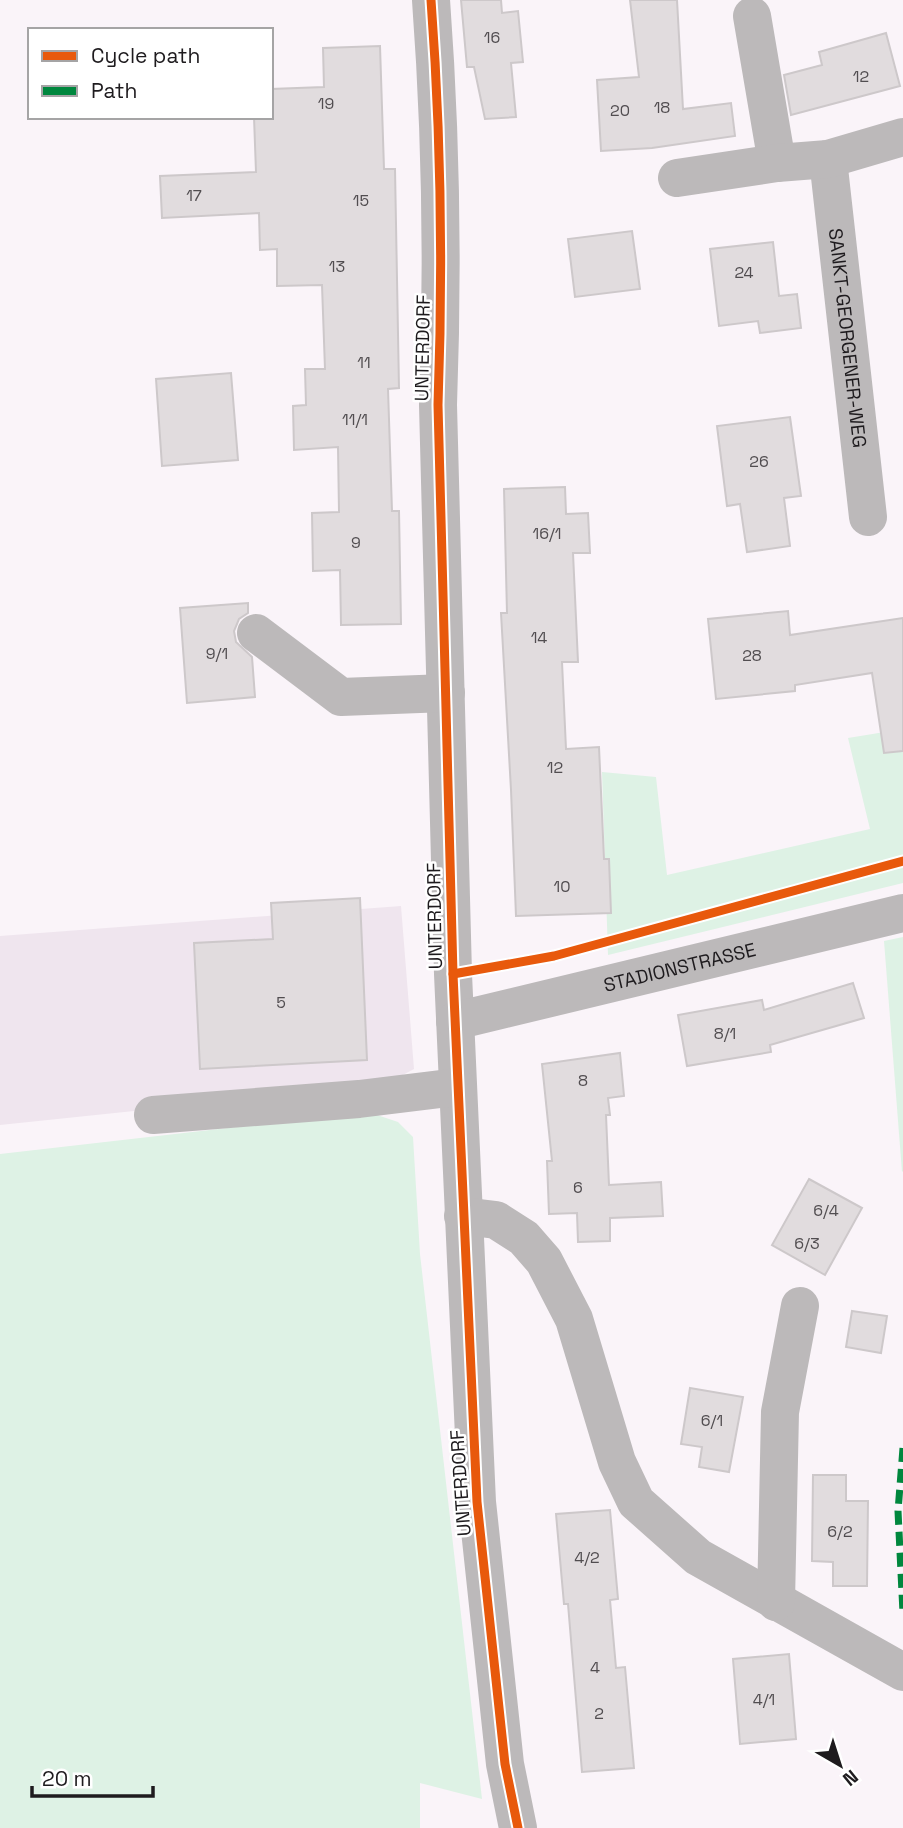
<svg xmlns="http://www.w3.org/2000/svg" width="903" height="1828" font-family="'Space Grotesk',sans-serif">
  <style>
    .built { fill: #efe5ee }
    .green { fill: #def2e5 }
    .building { fill: #e1dcde; stroke: #cdc8ca; stroke-width: 2 }
    .lines { fill: none; stroke-linecap: round; stroke-linejoin: round }
    .minor { stroke: #bcb9ba; stroke-width: 38 }
    .quiet { stroke: #00873e; stroke-width: 7; stroke-dasharray: 14 7; stroke-linecap: butt }
    .cycleway-casing { stroke: #fff; stroke-width: 13 }
    .cycleway { stroke: #e8590c; stroke-width: 9 }
    .labels { text-anchor: middle; stroke-width: 5; stroke-linejoin: round; paint-order: stroke }
    .number-label { font-size: 16px; fill: #514d50 }
    .street-label { font-size: 19px; fill: #1e1b1e; stroke: #fff }
  </style>
  <rect width="100%" height="100%" fill="#faf4f9"/>
  <polygon class="built" points="401,906 414,1069 384,1085 0,1125 0,936"/>
  <g class="green">
    <polygon points="903,729 903,883 608,955 602,772 656,777 667,875 870,829 848,738"/>
    <polygon points="903,937 903,1171 902,1172 884,941"/>
    <polygon points="368,1112 398,1122 413,1137 420,1254 482,1799 420,1783 420,1828 0,1828 0,1154"/>
  </g>
  <g class="building">
    <polygon points="461,0 501,0 502,13 518,11 523,62 511,63 516,117 485,119 474,67 467,67"/>
    <polygon points="630,0 677,0 683,109 731,103 735,136 652,148 601,151 597,80 639,77"/>
    <polygon points="886,33 900,86 791,115 784,75 822,65 819,52"/>
    <polygon points="380,46 384,169 395,169 399,388 388,389 392,511 399,511 401,624 341,625 340,570 313,571 312,513 339,512 338,447 294,450 293,406 306,405 305,369 325,369 322,285 277,286 277,249 260,250 259,213 162,218 160,176 256,172 254,117 271,117 271,89 324,87 323,48"/>
    <polygon points="632,231 640,289 575,297 568,239"/>
    <polygon points="773,242 779,296 797,294 801,328 760,333 758,321 719,326 710,249"/>
    <polygon points="231,373 238,460 162,466 156,379"/>
    <polygon points="790,417 801,496 784,498 790,546 747,552 740,504 727,506 717,426"/>
    <polygon points="565,487 566,514 588,513 590,553 573,553 578,662 562,662 566,749 599,747 604,859 609,859 611,913 516,916 511,790 501,613 507,613 504,489"/>
    <polygon points="248,603 248,613 239,619 234,631 236,642 252,657 255,697 187,703 180,608"/>
    <polygon points="788,611 790,635 903,618 903,751 884,753 872,673 795,685 795,691 716,699 708,619"/>
    <polygon points="360,898 367,1060 200,1069 194,943 273,939 271,903"/>
    <polygon points="853,983 864,1018 770,1045 771,1052 687,1066 678,1015 762,1000 764,1010"/>
    <polygon points="620,1053 624,1096 608,1098 610,1115 606,1115 609,1185 661,1182 663,1216 610,1218 610,1241 578,1242 577,1213 549,1214 547,1161 552,1161 542,1064"/>
    <polygon points="809,1179 862,1208 825,1275 772,1245"/>
    <polygon points="852,1311 887,1316 881,1353 846,1347"/>
    <polygon points="690,1388 743,1397 729,1472 699,1467 702,1447 681,1444"/>
    <polygon points="813,1475 846,1475 846,1501 868,1501 867,1586 833,1586 833,1562 812,1561"/>
    <polygon points="610,1510 618,1599 610,1600 616,1668 625,1667 634,1768 582,1772 568,1604 564,1604 556,1514"/>
    <polygon points="789,1654 796,1739 740,1744 733,1659"/>
  </g>
  <g class="lines">
    <g class="minor">
      <path d="M431 0C441 134 443 270 438 405L453 974 477 1502 505 1764 518 1828"/>
      <polyline points="752,16 777,163"/>
      <path id="s1" d="M828 159 868 517"/>
      <polyline points="677,178 777,163 828,159 903,137"/>
      <polyline points="256,633 341,697 446,693"/>
      <path id="s2" d="M455 1021 903 913"/>
      <polyline points="153,1115 359,1099 457,1087"/>
      <polyline points="463,1216 496,1220 524,1238 544,1261 574,1319 617,1462 636,1502 698,1557 903,1672"/>
      <polyline points="776,1602 780,1412 800,1306"/>
    </g>
    <polyline class="quiet" points="903,1448 898,1511 903,1613"/>
    <g class="cycleway-casing">
      <g id="cycleway">
        <path d="M431 0C441 134 443 270 438 405L453 974 477 1502 505 1764 518 1828"/>
        <polyline points="453,974 554,956 903,861"/>
      </g>
    </g>
    <use href="#cycleway" class="cycleway"/>
  </g>
  <g class="labels">
    <g class="number-label">
      <text x="492" y="43">16</text>
      <text x="861" y="82">12</text>
      <text x="326" y="109">19</text>
      <text x="662" y="113">18</text>
      <text x="620" y="116">20</text>
      <text x="194" y="201">17</text>
      <text x="361" y="206">15</text>
      <text x="337" y="272">13</text>
      <text x="744" y="278">24</text>
      <text x="364" y="368">11</text>
      <text x="355" y="425">11/1</text>
      <text x="759" y="467">26</text>
      <text x="547" y="539">16/1</text>
      <text x="356" y="548">9</text>
      <text x="539" y="643">14</text>
      <text x="217" y="659">9/1</text>
      <text x="752" y="661">28</text>
      <text x="555" y="773">12</text>
      <text x="562" y="892">10</text>
      <text x="281" y="1008">5</text>
      <text x="725" y="1039">8/1</text>
      <text x="583" y="1086">8</text>
      <text x="578" y="1193">6</text>
      <text x="826" y="1216">6/4</text>
      <text x="807" y="1249">6/3</text>
      <text x="712" y="1426">6/1</text>
      <text x="840" y="1537">6/2</text>
      <text x="587" y="1563">4/2</text>
      <text x="595" y="1673">4</text>
      <text x="764" y="1705">4/1</text>
      <text x="599" y="1719">2</text>
    </g>
    <g class="street-label">
      <text dy="7" stroke="none"><textPath href="#s1" startOffset="180">SANKT-GEORGENER-WEG</textPath></text>
      <text transform="translate(422 348) rotate(-89)" y="7">UNTERDORF</text>
      <text transform="translate(434 916) rotate(-91)" y="7">UNTERDORF</text>
      <text dy="7" stroke="none"><textPath href="#s2" startOffset="231">STADIONSTRASSE</textPath></text>
      <text transform="translate(460 1483) rotate(-94)" y="7">UNTERDORF</text>
    </g>
  </g>
  <rect x="28" y="28" width="245" height="91" fill="#ffffff" stroke="#a5a4a5" stroke-width="2"/>
  <rect x="42" y="51" width="35" height="10" fill="#e8590c" stroke="#a5a4a5" stroke-width="2"/>
  <text x="91" y="63" font-size="21" fill="#1e1b1e">Cycle path</text>
  <rect x="42" y="86" width="35" height="10" fill="#00873e" stroke="#a5a4a5" stroke-width="2"/>
  <text x="91" y="98" font-size="21" fill="#1e1b1e">Path</text>
  <g transform="translate(840 1765) rotate(141)" stroke="#ffffff" stroke-width="5" paint-order="stroke">
  <path d="M0-5L12 26L0 18L-12 26Z" fill="#1e1b1e"/>
  <text y="-10" font-size="19" font-weight="bold" text-anchor="middle" fill="#1e1b1e">N</text>
  </g>
  <path d="M32 1786v10h121v-10" fill="none" stroke="#1e1b1e" stroke-width="3.5"/>
  <text x="42" y="1786" font-size="21" fill="#1e1b1e" stroke="#ffffff" stroke-width="5" paint-order="stroke">20 m</text>
</svg>
